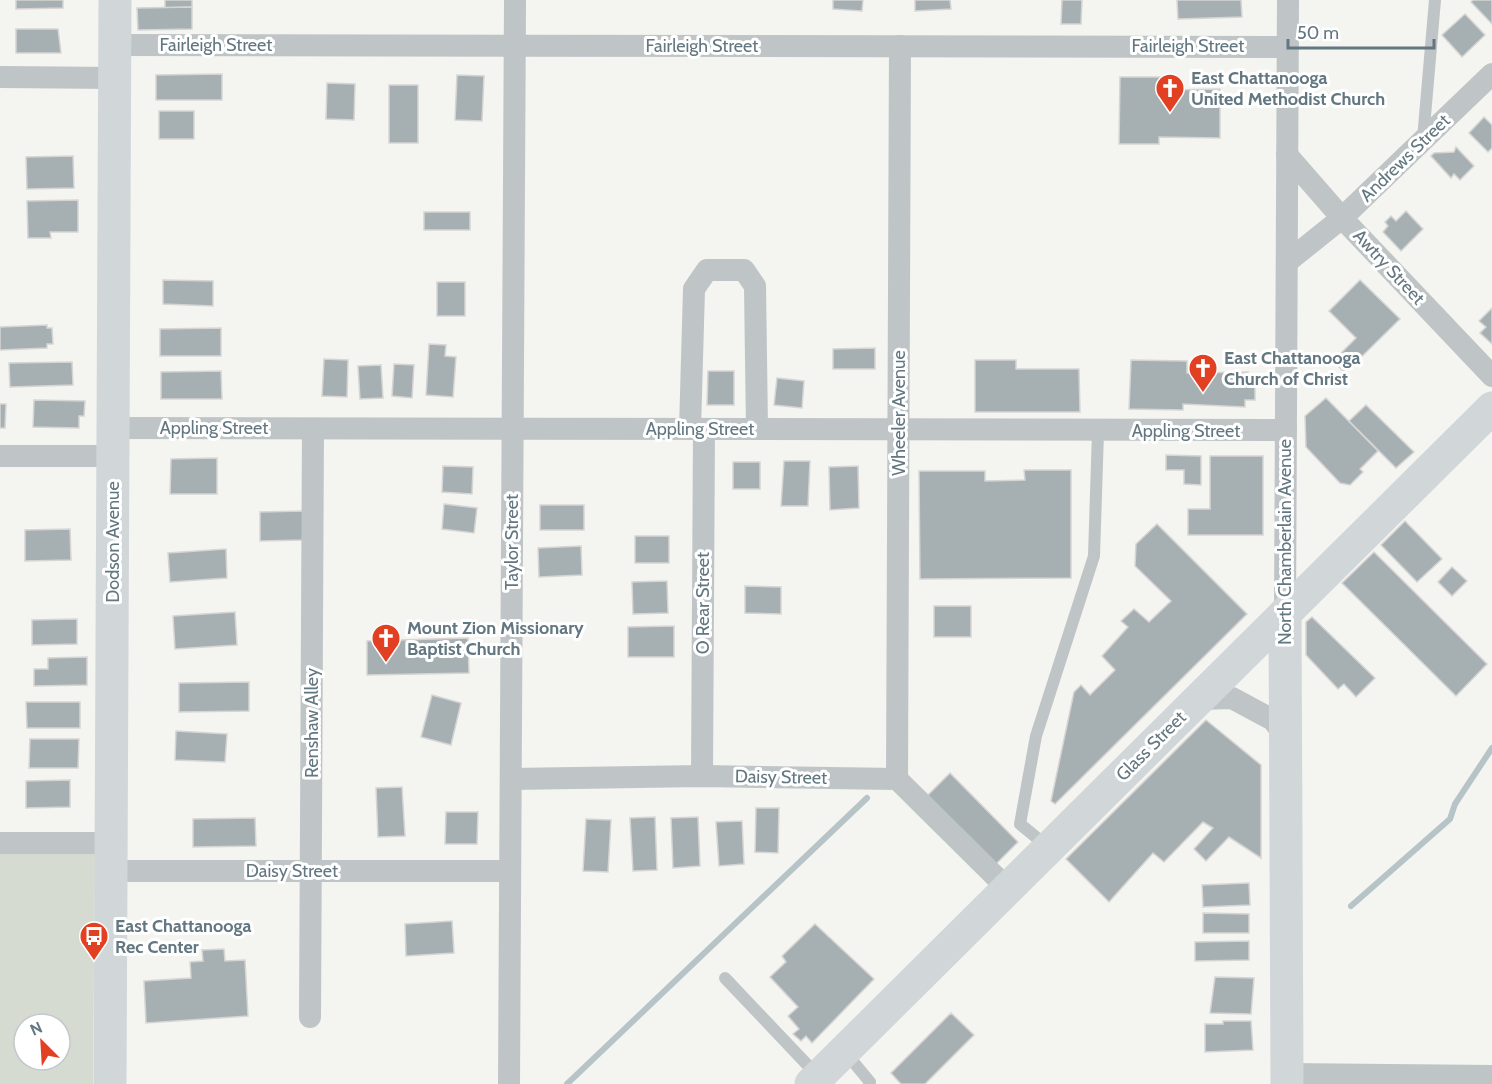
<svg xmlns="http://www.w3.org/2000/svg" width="1492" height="1084" font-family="Cabin,sans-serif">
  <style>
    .green { fill: #d6dbd1; fill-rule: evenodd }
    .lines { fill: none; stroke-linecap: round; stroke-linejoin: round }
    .stream { stroke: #b7c4c7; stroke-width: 6 }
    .building { fill: #a6b0b3; stroke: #d6d5d3; stroke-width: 1.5 }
    .lane { stroke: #bfc4c6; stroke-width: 12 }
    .street { stroke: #bfc4c6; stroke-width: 22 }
    .secondary { stroke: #d1d6d9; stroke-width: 33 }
    .labels { text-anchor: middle; stroke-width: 6; stroke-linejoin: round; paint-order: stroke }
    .street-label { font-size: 18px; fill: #637781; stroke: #fff }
    .poi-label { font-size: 18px; font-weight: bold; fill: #637781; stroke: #fff; text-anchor: start }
  </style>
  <rect width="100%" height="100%" fill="#f4f4f0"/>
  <path class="green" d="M95 852 93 1084H0V853ZM24 1024H60V1060H24Z"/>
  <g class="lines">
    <g class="stream">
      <polyline points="1351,906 1450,819 1455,804 1492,748"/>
      <polyline points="567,1084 867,798"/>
    </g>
  </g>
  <g class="building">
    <polygon points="16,0 63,0 63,8 16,9"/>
    <polygon points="165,0 192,0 192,7 165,8"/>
    <polygon points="833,0 863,0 862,11 833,9"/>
    <polygon points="915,0 950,0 951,9 915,11"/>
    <polygon points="1062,0 1082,0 1081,24 1061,24"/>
    <polygon points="1177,0 1241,0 1242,17 1178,19"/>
    <polygon points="1473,0 1492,0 1492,24 1471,2"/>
    <polygon points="192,7 192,29 138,30 137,8"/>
    <polygon points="1465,14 1485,35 1462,57 1442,35"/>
    <polygon points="16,29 58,29 61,53 16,53"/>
    <polygon points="222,74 222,100 156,100 156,75"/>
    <polygon points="457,75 484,76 482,121 455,120"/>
    <polygon points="1120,77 1168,77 1170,90 1220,89 1220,138 1159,137 1159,144 1119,144"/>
    <polygon points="327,83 355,84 354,120 326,119"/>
    <rect x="389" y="85" width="29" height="58"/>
    <rect x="159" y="111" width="35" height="28"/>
    <polygon points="1484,117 1492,125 1492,148 1488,152 1469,133"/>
    <polygon points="1456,147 1474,166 1460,180 1454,174 1451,178 1431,156 1434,153 1454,152"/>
    <polygon points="73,156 74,188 27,189 26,157"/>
    <polygon points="78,200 78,232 50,232 51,238 28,238 27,201"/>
    <polygon points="1406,211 1423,229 1401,251 1383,232 1388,226 1385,222 1391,216 1396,221"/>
    <rect x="424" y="212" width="46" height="18"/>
    <polygon points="163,280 213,281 213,306 163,304"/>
    <polygon points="1360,280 1400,319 1345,373 1333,361 1356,338 1329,311"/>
    <rect x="437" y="282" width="28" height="34"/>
    <polygon points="1492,308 1492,344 1480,333 1486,327 1479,321"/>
    <polygon points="47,325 47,328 52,328 53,344 47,344 47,348 0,350 0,327"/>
    <polygon points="221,328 221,356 160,356 160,329"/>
    <polygon points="429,344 446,345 445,356 456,357 453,397 426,395"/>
    <polygon points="875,348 875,369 833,369 833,349"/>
    <polygon points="324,359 348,360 347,397 322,396"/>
    <polygon points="975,360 1016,360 1016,369 1079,369 1080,412 975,412"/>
    <polygon points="1131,360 1187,361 1187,373 1248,372 1247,381 1255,381 1255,400 1245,400 1245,407 1183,404 1183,410 1129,409"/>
    <polygon points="72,362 73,385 10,387 9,363"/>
    <polygon points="394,364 414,365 412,398 392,396"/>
    <polygon points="381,365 383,398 360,399 358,366"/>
    <polygon points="221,371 222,399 161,399 161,372"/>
    <polygon points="708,371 734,371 734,405 707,405"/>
    <polygon points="777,378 804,381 802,408 774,405"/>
    <polygon points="1326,398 1378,451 1360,469 1363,472 1350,485 1340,483 1306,447 1305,416"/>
    <polygon points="34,400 85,401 84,416 79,416 79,428 33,427"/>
    <polygon points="0,404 6,404 5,428 0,428"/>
    <polygon points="1366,405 1414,452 1396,468 1349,421"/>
    <polygon points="1166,455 1201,456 1201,485 1184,484 1184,470 1166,470"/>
    <polygon points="1210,456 1263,456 1263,535 1188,535 1188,509 1210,509"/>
    <polygon points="217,458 217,494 170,494 171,459"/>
    <polygon points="784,461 810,461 808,506 781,506"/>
    <rect x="733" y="462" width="27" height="27"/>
    <polygon points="443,466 473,467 472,494 442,492"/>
    <polygon points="858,466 859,508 830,510 829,467"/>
    <polygon points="1024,470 1071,470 1071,578 920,579 919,471 985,471 985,481 1025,480"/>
    <polygon points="444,504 477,508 474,533 442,529"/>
    <rect x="540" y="505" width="44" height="25"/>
    <polygon points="304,511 305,540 260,541 260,512"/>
    <polygon points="1405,521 1442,559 1417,582 1381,545"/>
    <polygon points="1157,524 1247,614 1055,804 1051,801 1074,692 1081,685 1090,695 1115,670 1102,656 1128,627 1121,621 1134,609 1149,622 1171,601 1135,566 1136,544"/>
    <polygon points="70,529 71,560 25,561 25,530"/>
    <rect x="635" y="536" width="34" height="27"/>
    <polygon points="581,546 582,575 539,577 538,548"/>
    <polygon points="226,549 227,578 170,582 168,553"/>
    <polygon points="1374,552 1487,664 1456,696 1342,583"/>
    <polygon points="1452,567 1467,581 1452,596 1438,582"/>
    <polygon points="667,581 668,613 633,614 632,582"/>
    <polygon points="745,586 781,587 781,614 745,613"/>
    <rect x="934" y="606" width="37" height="31"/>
    <polygon points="235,612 237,645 175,649 173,616"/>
    <polygon points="1312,617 1375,678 1356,697 1344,684 1338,689 1306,655 1306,622"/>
    <polygon points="77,619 77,644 32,645 32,620"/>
    <polygon points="674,626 674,657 628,657 628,627"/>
    <polygon points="468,638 469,673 367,675 367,641"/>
    <polygon points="87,657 87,685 34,686 34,669 48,669 48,658"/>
    <polygon points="249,682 249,711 179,712 179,683"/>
    <polygon points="432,695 461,703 451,745 421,737"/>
    <polygon points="26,702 80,702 80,728 27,728"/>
    <polygon points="1206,720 1261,765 1261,858 1229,837 1206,861 1194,849 1213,828 1203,822 1164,862 1153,853 1109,902 1066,859"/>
    <polygon points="176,731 227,734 225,762 175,760"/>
    <polygon points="30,739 79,739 78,768 29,768"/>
    <polygon points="950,773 1018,842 996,864 927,796"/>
    <polygon points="70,780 70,807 26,808 26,781"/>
    <polygon points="402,787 405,836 378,837 376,788"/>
    <polygon points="756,808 779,808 778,853 755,852"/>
    <polygon points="446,812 478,812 477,844 445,844"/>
    <polygon points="655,817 657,870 633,871 630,818"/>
    <polygon points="698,817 700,866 673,868 671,818"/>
    <polygon points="255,818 256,846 193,847 193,819"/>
    <polygon points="586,819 611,820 608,872 583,871"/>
    <polygon points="742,821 744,864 719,866 716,822"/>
    <polygon points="1249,883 1250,905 1203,907 1202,885"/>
    <polygon points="1203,913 1249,914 1249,933 1203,933"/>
    <polygon points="452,921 454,953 406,956 405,924"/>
    <polygon points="815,924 874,979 812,1043 806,1036 801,1041 793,1034 799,1029 788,1016 798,1007 770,977 786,962 782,956"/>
    <polygon points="1249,941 1249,960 1195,961 1195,942"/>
    <polygon points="224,949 225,961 245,960 248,1016 146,1023 144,981 191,978 190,962 203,961 202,950"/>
    <polygon points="1215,977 1254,978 1251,1014 1210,1013"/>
    <polygon points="951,1013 974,1035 925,1084 901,1084 891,1073"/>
    <polygon points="1223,1021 1251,1021 1253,1050 1205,1052 1205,1024 1223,1024"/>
  </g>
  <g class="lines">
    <g class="lane">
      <polyline points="1423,139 1435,0"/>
      <polyline points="1048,847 1020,824 1036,736 1094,556 1098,432"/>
      <polyline points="725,978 817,1075"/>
      <polyline points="845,1052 870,1082 869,1084"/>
    </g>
    <g class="street">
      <polyline points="115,45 1288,47"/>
      <polyline points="0,77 115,78"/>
      <polyline points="1287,155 1342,218 1492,376"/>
      <polyline points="1287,262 1342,218 1492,74"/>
      <polyline points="113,428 1286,430"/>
      <polyline points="690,429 694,289 707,270 744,270 755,286 757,429"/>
      <polyline points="0,456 113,456"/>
      <polyline points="1285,615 1288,0"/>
      <polyline points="1198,699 1232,698 1273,720 1284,735"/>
      <polyline points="702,776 704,429"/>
      <polyline points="511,779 702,776 897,779 1007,888"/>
      <polyline points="897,779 900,46"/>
      <polyline points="0,843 111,843"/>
      <polyline points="111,871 510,871"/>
      <polyline points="310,1017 313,429"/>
      <polyline points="1287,1074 1492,1076"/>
      <polyline points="509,1084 515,0"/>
    </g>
    <g class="secondary">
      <polyline points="1285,615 1287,1084"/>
      <polyline points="110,1084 115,0"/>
      <polyline points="811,1084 1492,408"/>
    </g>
  </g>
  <defs>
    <g id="church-pin" transform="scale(1.5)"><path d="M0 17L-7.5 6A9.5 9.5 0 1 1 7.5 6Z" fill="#e14023" stroke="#fff"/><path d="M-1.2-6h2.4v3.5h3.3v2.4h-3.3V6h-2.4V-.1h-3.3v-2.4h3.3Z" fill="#fff"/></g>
    <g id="bus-pin" transform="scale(1.5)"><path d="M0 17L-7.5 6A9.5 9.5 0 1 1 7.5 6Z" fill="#e14023" stroke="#fff"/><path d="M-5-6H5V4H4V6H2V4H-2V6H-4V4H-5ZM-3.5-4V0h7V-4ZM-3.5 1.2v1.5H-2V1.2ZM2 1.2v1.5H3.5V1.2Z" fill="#fff"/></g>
  </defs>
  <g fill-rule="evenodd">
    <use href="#church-pin" x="1170" y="88"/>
    <use href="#church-pin" x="1203" y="368"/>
    <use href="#church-pin" x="386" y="638"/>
    <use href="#bus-pin" x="94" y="936"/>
  </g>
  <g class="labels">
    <g class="street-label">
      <text x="216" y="51">Fairleigh Street</text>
      <text x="702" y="52">Fairleigh Street</text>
      <text x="1188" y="52">Fairleigh Street</text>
      <text transform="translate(1405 158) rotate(-44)" y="6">Andrews Street</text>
      <text transform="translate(1389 267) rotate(47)" y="6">Awtry Street</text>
      <text transform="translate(899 413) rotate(-90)" y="6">Wheeler Avenue</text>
      <text x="214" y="434">Appling Street</text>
      <text x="700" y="435">Appling Street</text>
      <text x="1186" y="437">Appling Street</text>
      <text transform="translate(113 542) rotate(-90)" y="6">Dodson Avenue</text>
      <text transform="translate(512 542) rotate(-90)" y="6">Taylor Street</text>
      <text transform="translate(1285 542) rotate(-90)" y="6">North Chamberlain Avenue</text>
      <text transform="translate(703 603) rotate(-90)" y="6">O Rear Street</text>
      <text transform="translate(312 723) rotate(-90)" y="6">Renshaw Alley</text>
      <text transform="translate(1151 746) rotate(-45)" y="6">Glass Street</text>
      <text transform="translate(781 777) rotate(1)" y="6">Daisy Street</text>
      <text x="292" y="877">Daisy Street</text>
    </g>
    <g class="poi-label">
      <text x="1191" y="84">East Chattanooga<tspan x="1191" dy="21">United Methodist Church</tspan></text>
      <text x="1224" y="364">East Chattanooga<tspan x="1224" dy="21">Church of Christ</tspan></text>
      <text x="407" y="634">Mount Zion Missionary<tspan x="407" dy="21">Baptist Church</tspan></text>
      <text x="115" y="932">East Chattanooga<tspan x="115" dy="21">Rec Center</tspan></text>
    </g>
  </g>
  <g transform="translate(42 1042) rotate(336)"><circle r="28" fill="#ffffff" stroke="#c1c9cd" stroke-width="1.5"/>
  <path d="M0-4.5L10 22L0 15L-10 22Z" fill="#e14023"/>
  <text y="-9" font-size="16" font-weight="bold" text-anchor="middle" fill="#637781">N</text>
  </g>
  <path d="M1288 39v9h146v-9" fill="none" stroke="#637781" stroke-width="3"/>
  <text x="1297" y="39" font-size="18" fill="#637781" stroke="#ffffff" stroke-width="4.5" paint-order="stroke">50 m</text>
</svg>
